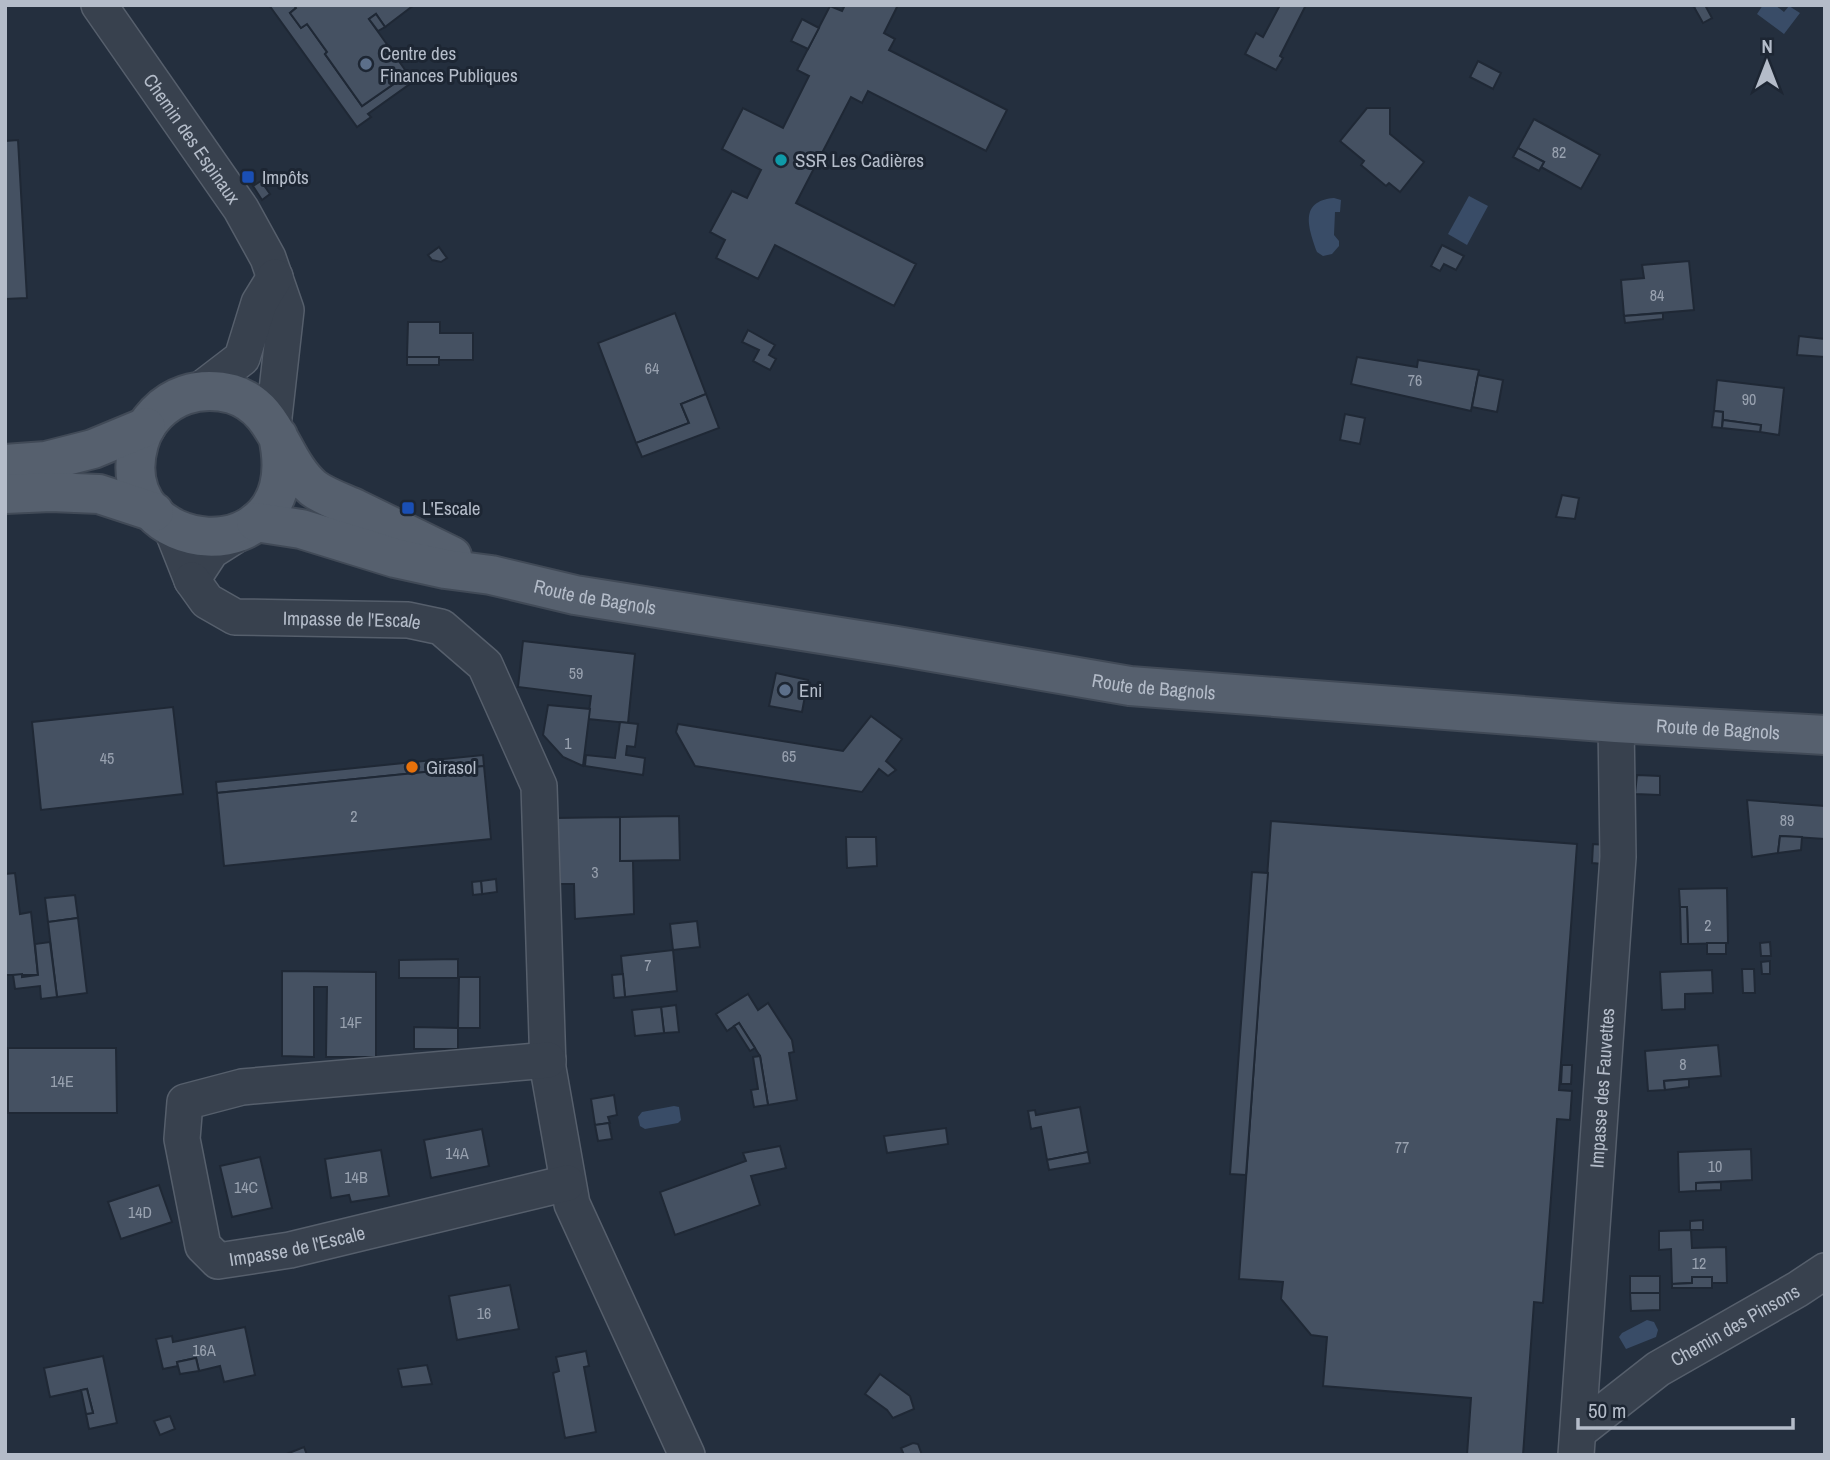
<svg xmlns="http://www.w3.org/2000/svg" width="1830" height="1460" font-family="'Archivo Narrow',sans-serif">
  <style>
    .water { fill: #394c67 }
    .building { fill: #455162; stroke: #1f2835; stroke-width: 2 }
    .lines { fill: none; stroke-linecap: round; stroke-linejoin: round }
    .minor-casing { stroke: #565f6c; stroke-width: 38 }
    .major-casing { stroke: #414a57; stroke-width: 42 }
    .minor { stroke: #38414e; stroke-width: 35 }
    .major { stroke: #56606e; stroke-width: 38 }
    .service-dot { fill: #5c6f8a; stroke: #1d2633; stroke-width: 2.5 }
    .culture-dot { fill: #0f9aa8; stroke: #1d2633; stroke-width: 2.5 }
    .transit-dot { fill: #1a4fb4; stroke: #1d2633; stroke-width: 2.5 }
    .food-dot { fill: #e8710a; stroke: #1d2633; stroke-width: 2.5 }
    .labels { text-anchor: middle; stroke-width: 6; stroke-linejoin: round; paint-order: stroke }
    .number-label { font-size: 16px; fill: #98a1af }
    .poi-label { font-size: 19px; fill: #b4bcc9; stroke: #1d2633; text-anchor: start }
    .street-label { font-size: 19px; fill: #b4bcc9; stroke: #1d2633 }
  </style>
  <rect width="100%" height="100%" fill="#242f3e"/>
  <g class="water">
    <polygon points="1763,5 1775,5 1784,12 1789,6 1800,13 1784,34 1757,14"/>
    <polygon points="1469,196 1488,206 1467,245 1448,234"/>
    <path d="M1334 198 1341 200 1340 212H1335L1334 235 1339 241V246L1332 254 1323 256 1317 252C1309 229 1298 201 1334 198Z"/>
    <polygon points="674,1106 679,1107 681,1120 678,1123 645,1129 640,1126 638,1117 642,1112"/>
    <polygon points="1647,1320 1654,1322 1658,1330 1656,1337 1626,1349 1619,1337 1622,1333"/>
  </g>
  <g class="building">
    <polygon points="269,5 294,5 296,8 290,13 301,28 307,24 327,52 325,54 362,106 408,74 414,81 368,114 371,117 357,127"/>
    <polygon points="294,5 414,5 385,27 376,14 369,19 408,74 362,106 325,54 327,52 307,24 301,28 290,13 296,8"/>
    <polygon points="845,5 898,5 884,33 895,39 889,50 1007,110 986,151 868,91 862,103 851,97 796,203 916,264 894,306 775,245 758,279 716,258 725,240 710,232 732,191 747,198 761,170 722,149 743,108 783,128 809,76 797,70 830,6 842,11"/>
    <polygon points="1280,5 1306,5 1280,56 1283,58 1276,70 1245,54 1256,33 1263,37"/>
    <polygon points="1698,5 1705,5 1712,18 1703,23 1694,7"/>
    <polygon points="376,14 385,27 378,31 369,19"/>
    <polygon points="802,19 819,28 808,49 791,41"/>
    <polygon points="1478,61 1501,73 1493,89 1470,77"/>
    <polygon points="1367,108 1390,108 1390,134 1424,162 1400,192 1389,183 1386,186 1361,165 1364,161 1340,141"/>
    <polygon points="1534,119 1600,155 1581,189 1541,167 1544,162 1518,148"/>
    <polygon points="18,140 27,298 5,299 5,141"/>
    <polygon points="1518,148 1544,162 1539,171 1513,157"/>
    <polygon points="261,181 270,194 262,200 253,186"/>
    <polygon points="1442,245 1464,256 1456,270 1444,264 1440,271 1431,266"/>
    <polygon points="439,247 447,258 441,262 432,260 428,255"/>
    <polygon points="1689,261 1694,310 1624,316 1621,280 1644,278 1642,265"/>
    <polygon points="675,313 706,394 681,404 689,423 636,443 598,343"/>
    <polygon points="1663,313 1663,319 1625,323 1624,316"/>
    <polygon points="408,322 440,322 440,333 473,333 473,360 439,360 439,357 407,357"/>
    <polygon points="748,330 775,345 769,355 776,359 770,370 753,361 759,350 742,342"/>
    <polygon points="1799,336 1825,339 1825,357 1797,355"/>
    <rect x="407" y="357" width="32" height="8"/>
    <polygon points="1357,357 1417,367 1418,360 1479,370 1471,411 1351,384"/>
    <polygon points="1478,375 1503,380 1497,412 1472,407"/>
    <polygon points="1717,380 1784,388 1779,435 1760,432 1761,425 1723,420 1723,412 1714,411"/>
    <polygon points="706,394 719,428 642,457 636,443 689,423 681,404"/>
    <polygon points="1714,411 1723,412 1722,428 1712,427"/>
    <polygon points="1345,414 1365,418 1360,444 1340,440"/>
    <polygon points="1723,420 1761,425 1760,432 1722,428"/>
    <polygon points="1562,495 1579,498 1575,519 1556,517"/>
    <polygon points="523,641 635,654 628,723 588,719 591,696 518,687"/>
    <polygon points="776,673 808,680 802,712 769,706"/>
    <polygon points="548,705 590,709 583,766 563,757 543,735"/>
    <polygon points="173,707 183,794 41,810 32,722"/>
    <polygon points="871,716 902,739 886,761 896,770 888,776 879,769 862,792 695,766 676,732 678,724 843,751"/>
    <polygon points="620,722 638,724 635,747 627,746 626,755 645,758 643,775 585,766 586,755 615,758"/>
    <polygon points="483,755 484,766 217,793 216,782"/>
    <polygon points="484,766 491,839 224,866 217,793"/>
    <polygon points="1637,775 1660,776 1660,795 1635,794"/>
    <polygon points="1747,800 1825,806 1825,839 1780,836 1778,853 1752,857"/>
    <polygon points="679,816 680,860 620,861 620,817"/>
    <polygon points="620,817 620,861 633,861 634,914 575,919 574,884 556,884 555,818"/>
    <polygon points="1271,821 1577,844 1559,1090 1572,1091 1570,1120 1557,1119 1543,1303 1534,1302 1523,1455 1467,1455 1471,1398 1323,1386 1327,1337 1311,1335 1281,1299 1283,1282 1239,1279"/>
    <polygon points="1780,836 1802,837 1801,850 1778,853"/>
    <polygon points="846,837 876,837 877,866 847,868"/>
    <polygon points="1593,844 1605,845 1603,864 1592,863"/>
    <polygon points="1252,872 1268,873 1246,1175 1230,1174"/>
    <polygon points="15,873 20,914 31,912 38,975 5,975 5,874"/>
    <polygon points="496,879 497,892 482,894 481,881"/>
    <polygon points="481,881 482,894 473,895 472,882"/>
    <polygon points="1727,888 1728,943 1688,944 1687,907 1680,907 1679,889"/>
    <polygon points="75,895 78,918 48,922 45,898"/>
    <polygon points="1680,907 1687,907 1688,944 1681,944"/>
    <polygon points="78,918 87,993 57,997 48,922"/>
    <polygon points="697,921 700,947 673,950 670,924"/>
    <polygon points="50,942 57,997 41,999 40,986 15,989 13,975 22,974 22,977 38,975 35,944"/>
    <polygon points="1770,942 1771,956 1761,956 1760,943"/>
    <rect x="1707" y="943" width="19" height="11"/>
    <polygon points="673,950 677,991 625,997 621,956"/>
    <polygon points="458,959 458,978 399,978 399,960"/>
    <polygon points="1770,961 1770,974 1762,974 1761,962"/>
    <polygon points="1742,969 1754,969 1755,993 1743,993"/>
    <polygon points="1712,970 1713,993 1685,994 1685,1009 1662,1010 1660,972"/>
    <polygon points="282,971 376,972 376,1057 326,1057 327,987 314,987 314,1057 282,1056"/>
    <polygon points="623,974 625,997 614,998 612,975"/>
    <polygon points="459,977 480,977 480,1028 458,1028"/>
    <polygon points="748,994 758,1010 768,1003 792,1040 794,1052 789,1053 797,1100 768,1105 760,1056 739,1023 727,1031 716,1014"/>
    <polygon points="676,1005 679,1032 664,1033 661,1007"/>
    <polygon points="661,1007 664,1033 635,1036 632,1010"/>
    <polygon points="739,1023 755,1048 750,1051 734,1026"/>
    <polygon points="414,1027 458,1028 458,1049 414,1049"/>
    <polygon points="1718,1045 1721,1076 1664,1081 1665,1090 1648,1091 1645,1051"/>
    <polygon points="8,1048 116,1048 117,1113 8,1113"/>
    <polygon points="760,1056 768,1105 754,1107 751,1090 758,1089 753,1057"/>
    <polygon points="1562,1065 1572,1065 1571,1084 1561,1084"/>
    <polygon points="1689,1079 1689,1087 1665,1090 1664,1081"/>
    <polygon points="614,1095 617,1115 608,1117 610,1123 595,1125 591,1099"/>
    <polygon points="1080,1107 1088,1152 1047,1160 1041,1127 1031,1129 1028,1111 1035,1110 1036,1115"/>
    <polygon points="609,1123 612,1139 598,1141 595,1125"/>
    <polygon points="946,1128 948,1144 887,1153 884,1136"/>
    <polygon points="482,1129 489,1166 431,1178 424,1140"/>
    <polygon points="780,1146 786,1168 751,1176 760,1205 675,1235 660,1192 746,1161 743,1153"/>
    <polygon points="1751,1149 1752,1180 1696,1183 1696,1191 1679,1192 1678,1152"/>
    <polygon points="381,1150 389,1196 351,1202 349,1195 331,1198 325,1159"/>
    <polygon points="1088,1152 1090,1163 1049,1170 1047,1160"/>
    <polygon points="260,1157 272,1208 232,1217 220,1166"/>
    <polygon points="1721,1182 1721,1190 1696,1191 1696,1183"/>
    <polygon points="159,1185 172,1222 121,1239 108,1202"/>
    <polygon points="1703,1220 1703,1230 1690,1230 1690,1221"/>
    <polygon points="1691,1230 1692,1248 1726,1247 1727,1283 1712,1283 1712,1277 1692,1277 1692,1283 1672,1284 1671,1249 1659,1250 1659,1231"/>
    <rect x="1630" y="1276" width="30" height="17"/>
    <polygon points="1692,1277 1712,1277 1712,1288 1672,1288 1672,1284 1692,1283"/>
    <polygon points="510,1285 519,1329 457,1340 449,1296"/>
    <polygon points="1630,1293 1660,1293 1660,1310 1631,1311"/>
    <polygon points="245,1327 255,1375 224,1382 220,1366 199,1371 196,1358 177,1362 178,1366 163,1369 156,1339 172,1336 173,1342"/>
    <polygon points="586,1351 589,1366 584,1367 596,1432 565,1438 553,1373 559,1371 556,1357"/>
    <polygon points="103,1356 117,1423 89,1429 86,1414 93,1413 87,1389 50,1397 44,1368"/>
    <polygon points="196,1358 199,1371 180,1374 177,1362"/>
    <polygon points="427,1365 432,1384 402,1387 398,1369"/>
    <polygon points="880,1374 910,1396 914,1409 893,1418 887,1410 865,1394"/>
    <polygon points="87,1389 93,1413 86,1414 81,1390"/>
    <polygon points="170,1416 175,1429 160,1435 154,1421"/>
    <polygon points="913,1443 918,1444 922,1455 904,1455 901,1448"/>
    <polygon points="304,1447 307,1455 284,1455"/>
  </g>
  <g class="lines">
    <g class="minor-casing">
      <g id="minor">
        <path id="s1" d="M99 5 241 209 268 258 286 310 273 426"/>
        <polyline points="199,391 242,358 259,303 275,277"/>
        <polyline points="171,527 192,580 211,551 247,528"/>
        <path id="s2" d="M192 580 207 601 235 617 408 620 441 627 485 665 539 786 548 1068 572 1204 687 1455"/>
        <path id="s3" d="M548 1060 242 1087 185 1102 182 1139 203 1246 218 1261 290 1250 567 1183"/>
        <path id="s4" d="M1579 1431 1658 1369 1798 1289 1825 1271"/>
        <path id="s5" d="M1576 1455 1618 857 1616 723"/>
      </g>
    </g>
    <g class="major-casing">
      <g id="major">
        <path d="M278 436C310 579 106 559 139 443 145 421 164 402 185 395 200 390 216 390 232 394 278 408 280 460 313 488 325 497 343 503 356 509 388 525 420 540 452 556"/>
        <polyline points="5,464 46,461 93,449 146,427"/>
        <polyline points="5,494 51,492 99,494 154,512"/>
        <path id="s6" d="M256 522 301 529 395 558 445 569 491 575 575 595 897 646 1130 686 1616 723 1825 735"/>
      </g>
    </g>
    <use href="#minor" class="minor"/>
    <use href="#major" class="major"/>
  </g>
  <g class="service-dot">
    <circle cx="366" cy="64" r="7"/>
    <circle cx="785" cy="690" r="7"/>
  </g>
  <circle class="culture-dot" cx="781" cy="160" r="7"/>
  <g class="transit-dot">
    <rect x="241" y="170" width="14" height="14" rx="3.5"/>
    <rect x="401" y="501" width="14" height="14" rx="3.5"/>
  </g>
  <circle class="food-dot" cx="412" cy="767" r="7"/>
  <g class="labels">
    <g class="number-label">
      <text x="1559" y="158">82</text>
      <text x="1657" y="301">84</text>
      <text x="652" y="374">64</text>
      <text x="1415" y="386">76</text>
      <text x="1749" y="405">90</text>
      <text x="576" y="679">59</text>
      <text x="568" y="749">1</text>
      <text x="789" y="762">65</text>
      <text x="107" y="764">45</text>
      <text x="354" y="822">2</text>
      <text x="1787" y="826">89</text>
      <text x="595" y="878">3</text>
      <text x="1708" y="931">2</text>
      <text x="648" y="971">7</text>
      <text x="351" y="1028">14F</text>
      <text x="1683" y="1070">8</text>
      <text x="62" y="1087">14E</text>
      <text x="1402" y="1153">77</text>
      <text x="457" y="1159">14A</text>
      <text x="1715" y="1172">10</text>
      <text x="356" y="1183">14B</text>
      <text x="246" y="1193">14C</text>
      <text x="140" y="1218">14D</text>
      <text x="1699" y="1269">12</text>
      <text x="484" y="1319">16</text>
      <text x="204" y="1356">16A</text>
    </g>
    <g class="poi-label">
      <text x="380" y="60">Centre des<tspan x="380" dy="22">Finances Publiques</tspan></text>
      <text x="795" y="167">SSR Les Cadières</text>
      <text x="262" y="184">Impôts</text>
      <text x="422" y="515">L'Escale</text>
      <text x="799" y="697">Eni</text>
      <text x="426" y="774">Girasol</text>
    </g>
    <g class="street-label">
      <text dy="7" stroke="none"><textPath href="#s1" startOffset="163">Chemin des Espinaux</textPath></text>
      <text dy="7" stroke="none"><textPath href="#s6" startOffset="348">Route de Bagnols</textPath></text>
      <text dy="7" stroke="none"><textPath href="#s2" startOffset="175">Impasse de l'Escale</textPath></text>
      <text dy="7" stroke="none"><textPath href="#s6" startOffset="914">Route de Bagnols</textPath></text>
      <text dy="7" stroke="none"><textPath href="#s6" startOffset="1480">Route de Bagnols</textPath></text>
      <text dy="7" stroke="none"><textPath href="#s5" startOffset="368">Impasse des Fauvettes</textPath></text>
      <text dy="7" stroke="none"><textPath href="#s3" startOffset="614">Impasse de l'Escale</textPath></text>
      <text dy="7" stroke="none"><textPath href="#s4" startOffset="189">Chemin des Pinsons</textPath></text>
    </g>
  </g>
  <rect width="1830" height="1460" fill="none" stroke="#b4bcc9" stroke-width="14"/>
  <g transform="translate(1767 63)" stroke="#1d2633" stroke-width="5" paint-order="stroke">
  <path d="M0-5L12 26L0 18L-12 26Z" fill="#b4bcc9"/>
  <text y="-10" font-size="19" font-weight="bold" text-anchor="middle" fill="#b4bcc9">N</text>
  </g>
  <path d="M1578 1418v10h215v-10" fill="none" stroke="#b4bcc9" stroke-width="3.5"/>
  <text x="1588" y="1418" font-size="21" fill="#b4bcc9" stroke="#1d2633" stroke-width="5" paint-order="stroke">50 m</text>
</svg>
